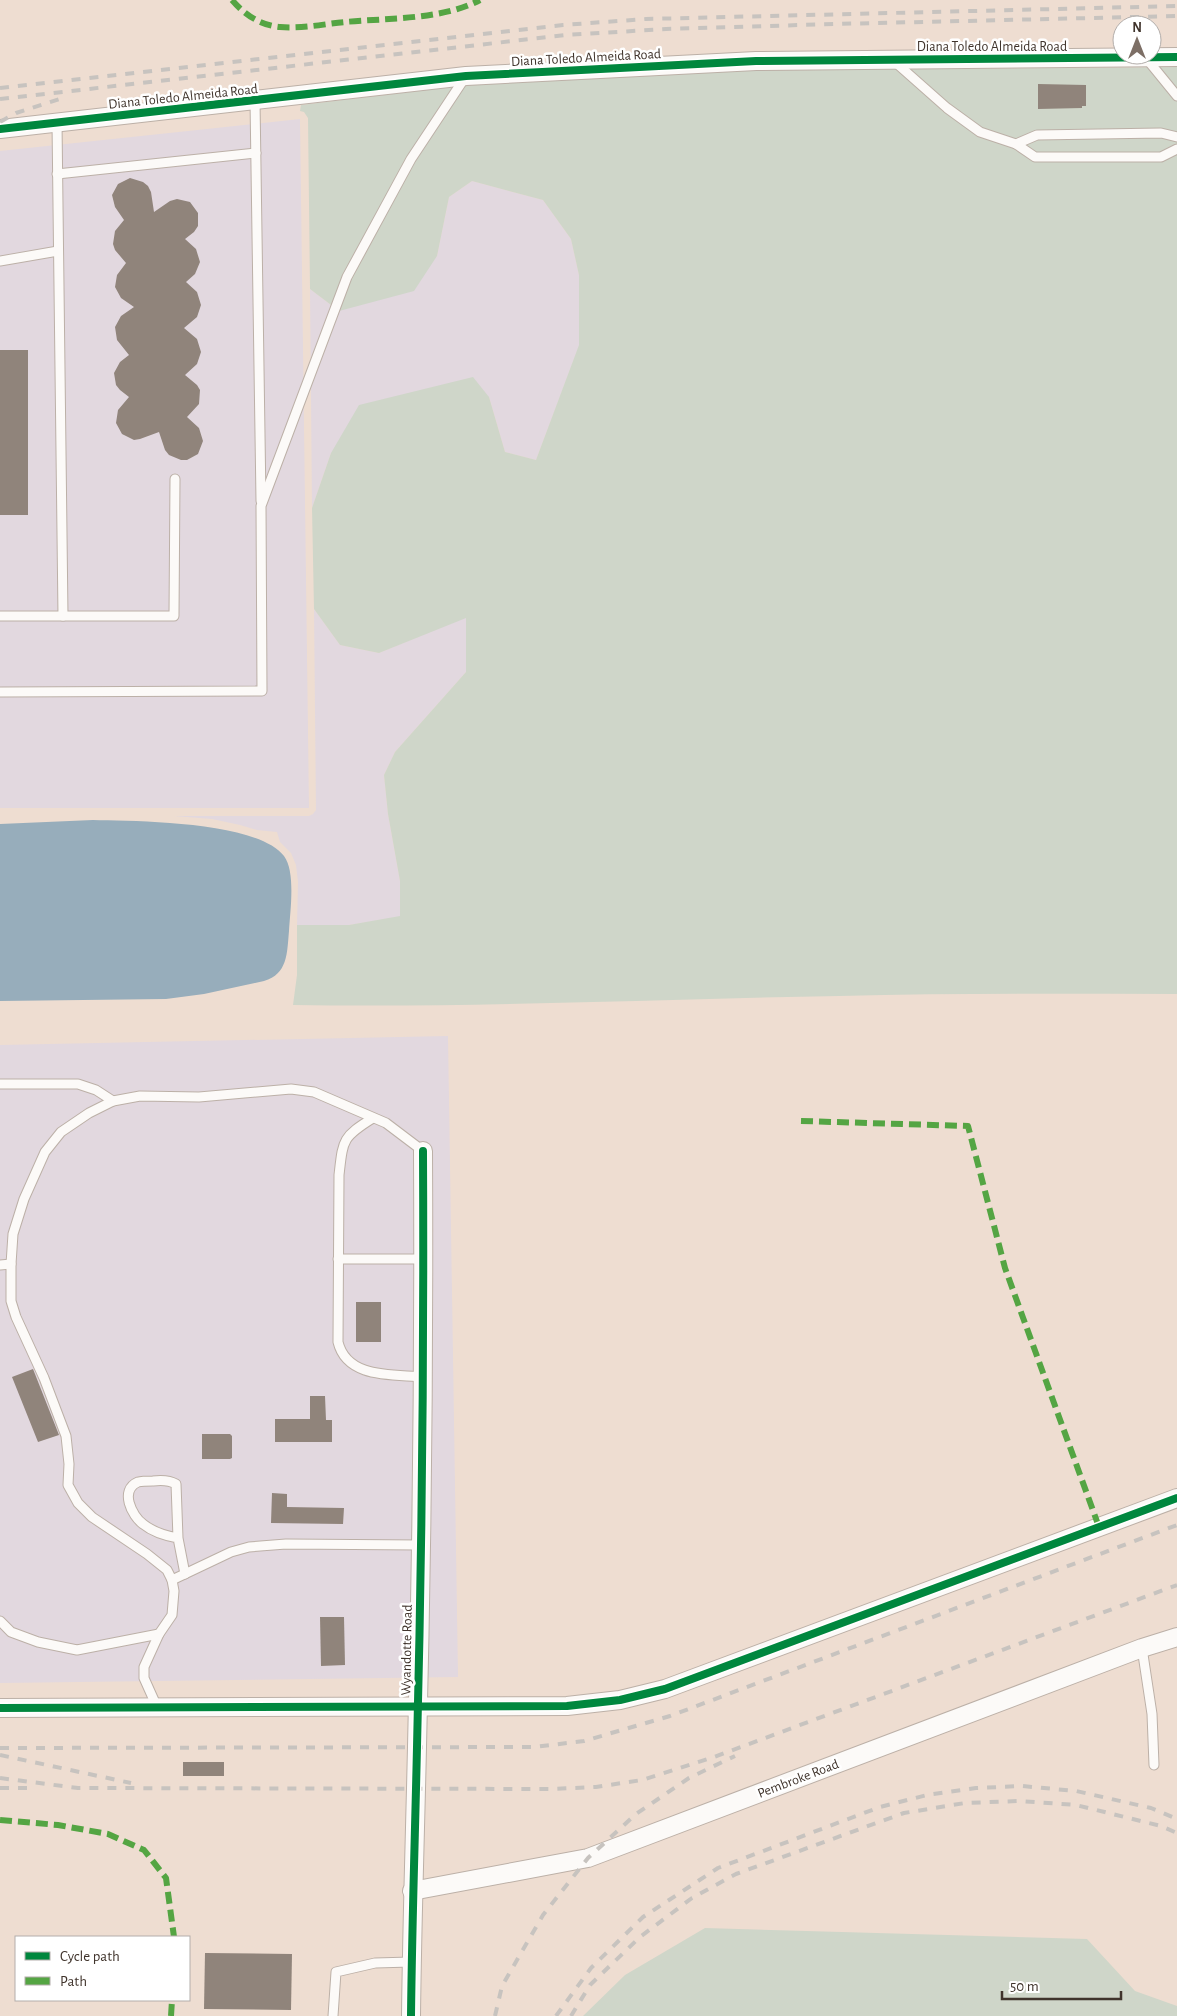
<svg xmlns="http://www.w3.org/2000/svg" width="1177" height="2016" font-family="'Alegreya Sans',sans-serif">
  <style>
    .industrial { fill: #e2d8df }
    .green { fill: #cfd6c9 }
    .water { fill: #97adbb }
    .building { fill: #90847b }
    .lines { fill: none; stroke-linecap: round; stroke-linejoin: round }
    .service-casing { stroke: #bcb0a7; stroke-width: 11 }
    .minor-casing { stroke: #bcb0a7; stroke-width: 20 }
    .service { stroke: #fcfaf8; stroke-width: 9 }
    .minor { stroke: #fcfaf8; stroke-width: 18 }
    .rail { stroke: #c7c3bf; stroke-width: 4; stroke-dasharray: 9 9; stroke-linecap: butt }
    .quiet { stroke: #54a543; stroke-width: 6; stroke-dasharray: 12 6; stroke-linecap: butt }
    .cycleway-casing { stroke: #fff; stroke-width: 11 }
    .cycleway { stroke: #00873e; stroke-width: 8 }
    .labels { text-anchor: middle; stroke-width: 5; stroke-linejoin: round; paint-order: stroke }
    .street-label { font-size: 14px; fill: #40342c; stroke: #fff }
  </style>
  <rect width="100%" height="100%" fill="#eeddd1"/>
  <g class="industrial">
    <polygon points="300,119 309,808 0,808 0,151"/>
    <polygon points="472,181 543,200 571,239 579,275 579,346 536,460 505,452 489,397 331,453 312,508 310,289 339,311 437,256 449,197"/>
    <polygon points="314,609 340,645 379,653 466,617 466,672 395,752 384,775 388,814 400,881 400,917 349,925 297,925 298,882 296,865 291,853 280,842 277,832 257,830 240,825 212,819 174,816 309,816 313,814 316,810"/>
    <polygon points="448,1036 458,1677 0,1683 0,1045"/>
  </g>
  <g class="green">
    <path d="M1177 67V994C1064 994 952 993 839 996 657 999 475 1008 293 1005L297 975V925H349L400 916V881L388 814 384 775 395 752 466 672V618L379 653 340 645 314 609 312 508 331 453 359 405 473 377 489 397 505 452 536 460 579 345V275L571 239 543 200 472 181 449 197 437 256 414 291 339 311 310 289 308 118 304 112 300 111 301 105 467 85 756 70Z"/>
    <polygon points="705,1928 1087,1939 1135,1991 1177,2006 1177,2016 583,2016 625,1975"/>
  </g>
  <path class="water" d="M93 820C136 821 257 821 284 856 296 872 290 912 289 931 287 953 288 974 264 981L204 994 166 999 0 1001V824Z"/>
  <g class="building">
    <polygon points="1038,84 1086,85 1086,106 1082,106 1082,108 1038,109"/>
    <polygon points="130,178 143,182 148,186 151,192 154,212 170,201 177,199 190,202 198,213 198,226 194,232 185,239 196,249 200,262 195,274 186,282 197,292 201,305 197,317 184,328 197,339 201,352 197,364 185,375 197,385 200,390 199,404 187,417 199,428 203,441 198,454 187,460 181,460 169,455 165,450 159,432 140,439 134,440 122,434 116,423 118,410 129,397 120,390 116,385 114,373 120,362 129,355 117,340 115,327 121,316 134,307 121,298 115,287 117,275 126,263 115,250 113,244 115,231 124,220 115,207 112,195 118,184"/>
    <rect x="0" y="350" width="28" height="165"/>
    <rect x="356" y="1302" width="25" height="40"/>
    <polygon points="33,1369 59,1435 38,1442 12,1377"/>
    <polygon points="310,1396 325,1396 326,1420 332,1420 332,1442 275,1442 275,1419 310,1419"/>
    <polygon points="202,1434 230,1434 232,1436 232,1458 230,1459 202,1459"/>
    <polygon points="272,1493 287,1494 287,1507 344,1508 343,1524 271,1523"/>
    <polygon points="320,1617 344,1617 345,1665 321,1666"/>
    <rect x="183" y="1762" width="41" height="14"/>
    <polygon points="205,1953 292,1954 291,2010 204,2009"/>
  </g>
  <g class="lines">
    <g class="service-casing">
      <g id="service">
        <polyline points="1146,58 1177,96"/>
        <polyline points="895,62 947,108 980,132 1016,144 1037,135 1161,133 1177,137"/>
        <polyline points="255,101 261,501"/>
        <polyline points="1016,144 1035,157 1161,157 1177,149"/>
        <polyline points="57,174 256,153"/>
        <polyline points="0,261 58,251"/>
        <polyline points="0,616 63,616 57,123"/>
        <polyline points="63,616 174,616 175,479"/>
        <polyline points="0,692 262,691 261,506 347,277 411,159 466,76"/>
        <polyline points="0,1084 78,1084 96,1090 113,1101"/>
        <path d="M373 1118C342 1137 343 1140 339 1175L338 1342C347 1379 393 1374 423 1377"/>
        <polyline points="338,1259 424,1259"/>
        <polyline points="0,1265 11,1264"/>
        <path d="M178 1538C166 1536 153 1532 143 1524 132 1516 119 1490 138 1482 142 1481 149 1481 153 1481 161 1480 169 1480 176 1484L178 1538 185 1574"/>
        <polyline points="172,1580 231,1552 249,1547 286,1544 420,1545"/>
        <polyline points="0,1621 11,1632 38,1642 77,1650 159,1634"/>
        <polyline points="1142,1648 1152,1714 1154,1765"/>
        <polyline points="157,1707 144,1678 144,1667 159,1634 172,1615 174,1591 172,1580 167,1570 147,1554 92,1517 78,1503 68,1485 69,1464 66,1436 44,1378 16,1317 11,1301 11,1264 13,1234 24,1199 45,1152 61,1132 89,1113 113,1101 140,1096 199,1097 291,1089 314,1092 386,1123 423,1151"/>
        <polyline points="333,2016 336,1972 375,1963 411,1962"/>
      </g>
    </g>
    <g class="minor-casing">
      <g id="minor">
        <polyline points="0,129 466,76 756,61 1177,57"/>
        <polyline points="0,1708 567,1706 620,1700 665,1689 1177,1498"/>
        <polyline points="412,1891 588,1858 1142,1648 1177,1637"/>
        <path d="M411 2016C412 1926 415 1836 417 1747 422 1548 424 1350 423 1151"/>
      </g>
    </g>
    <use href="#service" class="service"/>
    <use href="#minor" class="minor"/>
    <g class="rail">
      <polyline points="0,88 563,25 646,19 1177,6"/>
      <polyline points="0,99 566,35 666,29 835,24 1177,16"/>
      <polyline points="0,122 16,113 63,98"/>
      <polyline points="0,1748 534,1747 584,1741 670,1716 1177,1525"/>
      <polyline points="0,1755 131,1783"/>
      <polyline points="0,1778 78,1788 551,1789 596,1787 642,1780 714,1757 1177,1585"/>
      <polyline points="0,1788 33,1788"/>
      <polyline points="495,2016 502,1986 543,1915 588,1858 636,1814 689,1778 735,1756"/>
      <polyline points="556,2016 591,1968 643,1917 718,1868 880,1807 927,1795 976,1788 1022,1786 1076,1791 1151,1808 1177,1819"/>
      <polyline points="571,2016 590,1985 640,1937 692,1898 736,1874 904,1813 965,1803 1020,1801 1076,1805 1161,1826 1177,1833"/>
    </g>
    <g class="quiet">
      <path d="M232 0C245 15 260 25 280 27 301 29 324 24 345 22 387 18 442 20 480 0"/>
      <polyline points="801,1121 968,1126 1005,1268 1099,1527"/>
      <polyline points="0,1820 58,1825 108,1834 144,1850 166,1878 174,1937"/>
      <polyline points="171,2016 172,2000"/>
    </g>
    <g class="cycleway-casing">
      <g id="cycleway">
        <polyline points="0,129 466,76 756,61 1177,57"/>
        <polyline points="0,1708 567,1706 620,1700 665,1689 1177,1498"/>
        <path d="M411 2016C412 1926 415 1836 417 1747 422 1548 424 1350 423 1151"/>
      </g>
    </g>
    <use href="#cycleway" class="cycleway"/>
  </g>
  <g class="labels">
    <g class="street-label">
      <text x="992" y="51">Diana Toledo Almeida Road</text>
      <text transform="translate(586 57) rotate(-3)" y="5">Diana Toledo Almeida Road</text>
      <text transform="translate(183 96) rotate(-6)" y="5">Diana Toledo Almeida Road</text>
      <text transform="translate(406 1650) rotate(-89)" y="5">Wyandotte Road</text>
      <text transform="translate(798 1778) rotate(-21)" y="5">Pembroke Road</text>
    </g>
  </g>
  <rect x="15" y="1936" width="175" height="65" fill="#ffffff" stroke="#b3aeab"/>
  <rect x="25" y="1952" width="25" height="8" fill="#00873e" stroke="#b3aeab"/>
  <text x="60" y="1961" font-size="15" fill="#40342c">Cycle path</text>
  <rect x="25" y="1977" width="25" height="8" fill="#54a543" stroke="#b3aeab"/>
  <text x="60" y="1986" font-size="15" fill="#40342c">Path</text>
  <g transform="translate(1137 40)"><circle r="24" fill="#ffffff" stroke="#b3aeab"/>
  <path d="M0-4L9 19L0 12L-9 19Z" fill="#7d6f66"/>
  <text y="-8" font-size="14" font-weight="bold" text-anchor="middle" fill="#40342c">N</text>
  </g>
  <path d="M1002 1991v8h119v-8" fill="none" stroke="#40342c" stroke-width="2.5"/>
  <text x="1010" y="1991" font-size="15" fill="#40342c" stroke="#ffffff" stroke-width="4" paint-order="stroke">50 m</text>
</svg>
